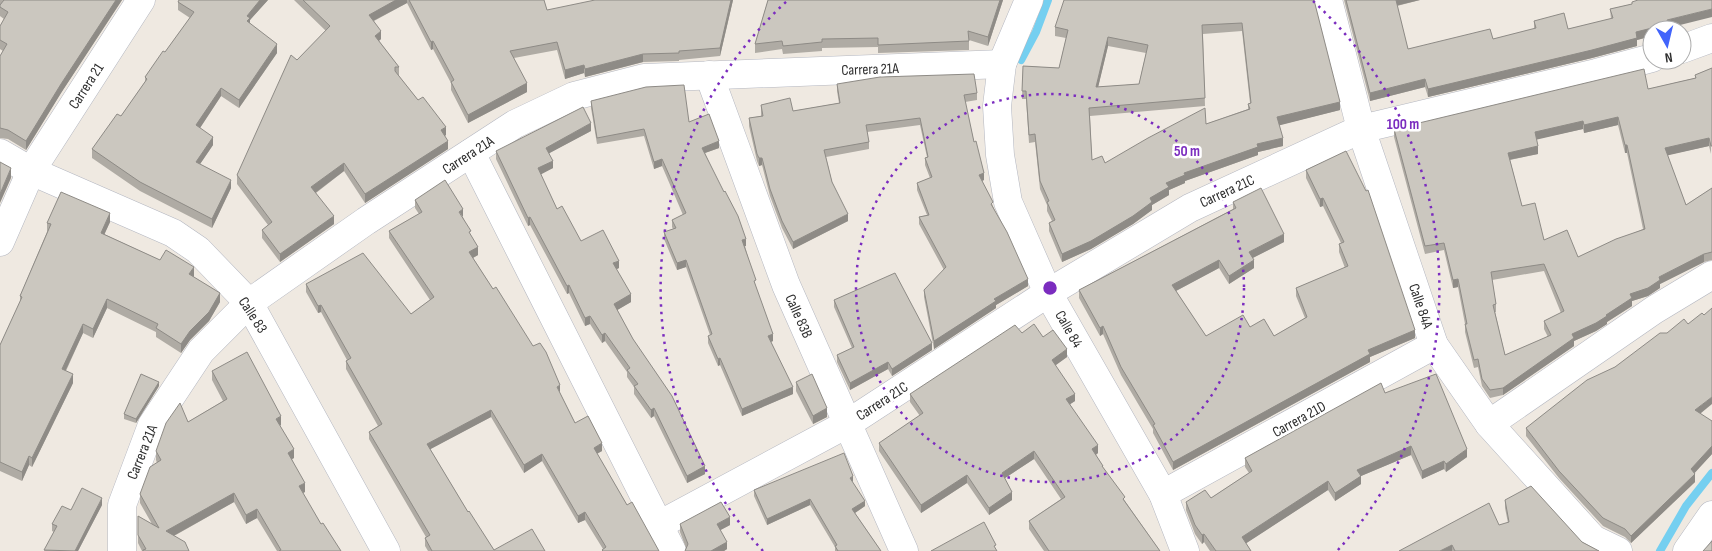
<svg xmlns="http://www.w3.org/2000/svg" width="1712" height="551" font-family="'Sofia Sans Condensed',sans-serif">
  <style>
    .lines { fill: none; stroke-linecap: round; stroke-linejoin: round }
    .stream { stroke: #75cff0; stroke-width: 8 }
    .minor-casing { stroke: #b4b7c1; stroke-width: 29 }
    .tertiary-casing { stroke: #b4b7c1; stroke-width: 29 }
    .minor { stroke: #fff; stroke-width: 28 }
    .tertiary { stroke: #fff; stroke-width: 28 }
    .wall { fill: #afaba4; fill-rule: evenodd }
    .shaded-wall { fill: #8e8b86 }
    .building { fill: #cbc7bf; stroke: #8e8b86; fill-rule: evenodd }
    .ring { fill: none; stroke: #7b2cbf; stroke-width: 2.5; stroke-dasharray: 2.5 5 }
    .labels { text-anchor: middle; stroke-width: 5; stroke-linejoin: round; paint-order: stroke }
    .street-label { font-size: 15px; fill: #2e2e2e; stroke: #fff }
    .centre { fill: #7b2cbf; stroke: #fff; stroke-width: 2.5 }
    .ring-label { font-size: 15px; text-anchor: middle; font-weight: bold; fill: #7b2cbf; stroke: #fff; stroke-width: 5; stroke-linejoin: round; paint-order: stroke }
  </style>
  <rect width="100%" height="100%" fill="#efe9e1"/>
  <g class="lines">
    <g class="stream">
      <polyline points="1021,60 1036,32 1048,0"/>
      <polyline points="1660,551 1686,506 1712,473"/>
    </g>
    <g class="minor-casing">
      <g id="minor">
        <polyline points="1029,0 1002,64 997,106 1000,155 1008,202 1048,293 1163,494 1185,551"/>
        <polyline points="1328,0 1361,129 1434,345 1489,424 1593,539 1618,551"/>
        <polyline points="1682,49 1712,38"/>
        <polyline points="709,75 786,285 904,551"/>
        <polyline points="0,153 31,171"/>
        <polyline points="471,153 672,551"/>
        <polyline points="1489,424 1654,310 1712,275"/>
        <polyline points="1163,494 1434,345"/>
        <polyline points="659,525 847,424 1048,293 1190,208 1361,129 1596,73 1652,58"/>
        <polyline points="122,551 122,505 152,425 201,351 249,303 366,221 515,124 574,96 644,78 1002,64"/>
        <polyline points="1687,551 1712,515"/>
      </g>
    </g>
    <g class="tertiary-casing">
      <g id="tertiary">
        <polyline points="31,171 173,233 198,250 249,303 386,551"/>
        <polyline points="0,242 31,171 141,0"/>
      </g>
    </g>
    <use href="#minor" class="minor"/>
    <use href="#tertiary" class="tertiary"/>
  </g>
  <g class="wall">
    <polygon points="0,0 122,0 61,93 26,150 8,139 0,138 0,56 3,51 0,49 0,26 4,19 0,16"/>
    <polygon points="179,0 268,0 250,20 250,23 277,53 239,108 221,96 200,128 213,145 200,164 231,188 212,228 140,191 92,158 92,149 121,116 145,82 145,77 165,52 190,18 178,10 178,2"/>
    <polygon points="294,0 544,0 547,10 733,0 720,56 679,60 679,61 643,62 585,77 584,73 565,79 557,50 514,58 527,92 468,123 451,90 451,83 433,49 431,50 407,3 374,21 381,39 379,41 399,67 399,75 398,75 446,135 445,136 448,149 365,203 344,171 316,193 334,224 280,262 262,238 262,230 268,225 237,184 237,175 297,60 326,31"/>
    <polygon points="768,0 1003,0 988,46 969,40 969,50 878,53 878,47 822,48 822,51 783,54 782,49 755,53 755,44"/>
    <path d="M1314 0 1340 110 1279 125 1283 146 1258 152V155L1185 181V183L1169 190V195L1152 205V210L1133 224 1091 249 1062 262 1049 231V223L1052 221 1047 211V205L1040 189 1035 142 1029 143 1026 99H1022L1023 66 1059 68 1066 38 1055 36V27ZM1242 31 1250 103 1248 104V109L1206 124 1105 163 1092 160 1090 116 1205 106 1203 34ZM1108 46 1146 53 1139 84 1098 87Z"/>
    <polygon points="1344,0 1420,0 1397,6 1408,49 1493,39 1534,29 1534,21 1568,29 1611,19 1610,9 1632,4 1632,2 1668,28 1668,30 1652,30 1652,36 1637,40 1637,46 1592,58 1428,97 1425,87 1370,101"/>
    <path d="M1712 68 1711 154 1709 146 1667 155 1686 205 1712 188V260L1704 262 1660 284V288L1648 296 1632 301V306L1607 322V324L1596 331 1574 341V346L1503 395 1490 398 1482 386 1478 367 1474 368 1465 332V324L1458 287 1453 288 1444 250 1425 254 1394 137V129L1648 89 1695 78V75ZM1618 125 1625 153H1627L1643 229 1578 257 1544 240 1522 206 1510 160 1538 154 1536 139 1583 129 1584 133ZM1544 271 1561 313 1544 321V329L1548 337 1505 355 1495 312H1496V304L1492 280Z"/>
    <polygon points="837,84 977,93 977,100 965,102 974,142 984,180 982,181 1028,286 996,305 996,308 934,349 924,297 924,290 944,270 919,224 919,217 927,215 917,190 917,183 930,178 925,165 925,158 927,157 920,125 867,132 869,142 869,149 826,157 832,182 848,221 793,249 782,228 770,196 762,165 759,166 757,161 749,126 749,118 761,116 761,105 793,111 839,103 837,91"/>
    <polygon points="591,101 689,122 719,148 705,153 746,246 745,246 756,287 773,341 771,342 793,394 742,416 720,365 718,366 708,343 708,336 710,335 686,267 677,270 664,239 664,232 673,229 672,227 672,220 683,215 662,166 654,169 644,136 597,144 591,108"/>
    <polygon points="591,131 549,153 553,168 540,174 557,209 581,241 619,268 616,269 631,302 617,310 705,474 687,483 654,416 651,418 634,394 634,387 627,377 627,372 605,341 602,343 590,324 585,326 569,293 567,294 530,225 528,226 496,159 496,151"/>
    <polygon points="1306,170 1415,338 1370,357 1370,362 1173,470 1153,433 1153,429 1121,375 1103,334 1100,336 1079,298 1079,290 1233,209 1233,202 1284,242 1252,258 1254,268 1229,284 1219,268 1176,291 1206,336 1250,327 1274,336 1305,318 1296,296 1296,288 1345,268 1339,252 1339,244 1341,243 1323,206 1320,207 1306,178"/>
    <polygon points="415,200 463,217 471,236 478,255 473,258 560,393 575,423 602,451 597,454 627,505 659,551 602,551 603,549 585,520 578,523 542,461 524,473 491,417 430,449 468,512 494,550 545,551 428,551 425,546 425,538 426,537 369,439 369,432 378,426 346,369 346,361 347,360 321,312 318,313 306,292 306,284 411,314 430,300 389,238 389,231 419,214 415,208"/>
    <polygon points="110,222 104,234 194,276 194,277 220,302 209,321 190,340 181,353 156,337 156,332 107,308 93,338 83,333 66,371 73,383 32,467 29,465 22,481 0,471 0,345 20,302 20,296 47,232 47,223"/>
    <polygon points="834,300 932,350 892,376 888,369 850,390 837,362 837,355 852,348 834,307"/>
    <polygon points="1704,315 1701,413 1712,454 1694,473 1695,482 1631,543 1625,537 1603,526 1559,478 1526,436 1526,428 1615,367 1667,333 1688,324"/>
    <polygon points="1022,333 1043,337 1067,357 1055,365 1075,401 1070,404 1098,453 1096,455 1103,468 1125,501 1160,551 1044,551 1029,529 1029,521 1061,499 1034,459 1005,478 1012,500 989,515 967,483 921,513 879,451 879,443 920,416 910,402 910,394"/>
    <polygon points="212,371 281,425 280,425 294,458 292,459 305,492 302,493 321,524 341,551 277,551 257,518 246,524 234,502 174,536 189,551 142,551 138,543 138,516 152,524 140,503 140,494 157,463 156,460 156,451 188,422 223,401 212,380"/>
    <polygon points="796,382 827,417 813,424 796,391"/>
    <polygon points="159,386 136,423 124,419 124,414"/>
    <polygon points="1385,393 1467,457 1446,472 1444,469 1422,479 1411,455 1361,476 1361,484 1335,501 1328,490 1246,543 1251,551 1210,551 1204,542 1202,544 1195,534 1186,510 1186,502 1211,498 1249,473 1245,467 1245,458"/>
    <polygon points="853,481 852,482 865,506 855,513 881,551 835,551 835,547 810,505 767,525 754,496 754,490"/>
    <polygon points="1505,500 1599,551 1399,551 1508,523 1505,508"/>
    <polygon points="102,505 78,551 44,551 54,532 52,531 52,524 71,510"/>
    <polygon points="680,524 730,525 720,530 727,549 724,551 685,551 686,548 680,532"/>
  </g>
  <g class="shaded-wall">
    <polygon points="116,0 122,0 61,93 26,150 26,141 61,84"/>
    <polygon points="260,0 268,0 250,20 250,26 247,29 247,16"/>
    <polygon points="396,0 407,0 407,3 369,23 369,15"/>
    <polygon points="731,0 733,0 720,56 720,48"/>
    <polygon points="1000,0 1003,0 988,46 988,37"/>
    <polygon points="1395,0 1420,0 1395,6"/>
    <polygon points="1712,9 1712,17 1668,28 1668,30 1652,30 1652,36 1637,40 1637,46 1592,58 1428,97 1428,89 1636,32 1667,20"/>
    <polygon points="381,31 381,39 375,44 375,36"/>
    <polygon points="1108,37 1108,46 1096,96 1096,87"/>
    <polygon points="433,41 433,49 431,50 431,42"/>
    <polygon points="277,44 277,53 239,108 239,100"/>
    <polygon points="643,54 643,62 585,77 585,69"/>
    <polygon points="584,65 584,73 565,79 565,70"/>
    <polygon points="1425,79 1425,87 1370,101 1370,93"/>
    <polygon points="527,83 527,92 468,123 468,115"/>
    <polygon points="221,88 221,96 196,134 196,125"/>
    <polygon points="1340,102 1340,110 1277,126 1277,117"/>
    <polygon points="1618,117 1618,125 1584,133 1584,125"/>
    <polygon points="1583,121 1583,129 1535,140 1535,132"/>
    <polygon points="591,123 591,131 546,155 546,148"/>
    <polygon points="446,127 446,135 441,138 441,130"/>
    <polygon points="213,137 213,145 196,170 196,162"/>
    <polygon points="1283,138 1283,146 1258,152 1258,155 1185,181 1185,183 1169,190 1169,195 1152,205 1152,210 1133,224 1091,249 1062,262 1062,254 1150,198 1166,183 1184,173 1257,144"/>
    <polygon points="1709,138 1709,146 1665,156 1665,148"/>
    <polygon points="448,141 448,149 365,203 365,194"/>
    <polygon points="719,141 719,148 702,154 702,148"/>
    <rect x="1625" y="145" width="2" height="8"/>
    <polygon points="1538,146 1538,154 1508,160 1508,153"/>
    <polygon points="759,158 762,158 762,165 759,166"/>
    <polygon points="662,159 662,166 654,169 654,162"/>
    <polygon points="553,161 553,168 538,176 538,168"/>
    <polygon points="344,163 344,171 311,196 311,187"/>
    <polygon points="11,168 11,178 0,203 0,194"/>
    <polygon points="984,173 984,180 979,182 979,175"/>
    <polygon points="231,180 231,188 212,228 212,219"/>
    <polygon points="1323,198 1323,206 1320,207 1320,199"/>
    <polygon points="463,209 463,217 459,212"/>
    <polygon points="110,213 110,222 101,242 101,233"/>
    <polygon points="848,214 848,221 793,249 793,242"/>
    <polygon points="334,216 334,224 280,262 280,254"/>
    <polygon points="530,217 530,225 528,226 528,218"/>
    <polygon points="1284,234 1284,242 1249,260 1249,252"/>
    <polygon points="746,239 746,246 742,247 742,240"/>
    <polygon points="478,247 478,255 469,260 469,252"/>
    <polygon points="1704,254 1704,262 1660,284 1660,288 1648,296 1632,301 1632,306 1607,322 1607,324 1596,331 1574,341 1574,346 1503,395 1503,388 1572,334 1606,315 1630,294 1659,277"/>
    <polygon points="686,260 686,267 677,270 677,263"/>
    <polygon points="1219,260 1219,268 1172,293 1172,285"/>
    <polygon points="1254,260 1254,268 1229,284 1229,276"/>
    <polygon points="619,261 619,268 613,271 613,263"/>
    <polygon points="194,267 194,276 189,283 189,274"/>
    <polygon points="1028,279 1028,286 996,305 996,308 934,349 934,341 994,299"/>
    <polygon points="1458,279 1458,287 1453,288 1453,280"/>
    <polygon points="569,285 569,293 567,294 567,286"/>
    <polygon points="220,293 220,302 209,321 190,340 181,353 181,344 190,331"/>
    <polygon points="631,294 631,302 614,312 614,304"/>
    <polygon points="107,299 107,308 93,338 93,329"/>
    <polygon points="321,305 321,312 318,313 318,306"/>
    <polygon points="590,316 590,324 585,326 585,318"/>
    <polygon points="83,324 83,333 62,378 62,369"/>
    <polygon points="1103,326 1103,334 1100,336 1100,328"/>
    <polygon points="1415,330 1415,338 1370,357 1370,362 1173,470 1173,462 1368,350"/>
    <polygon points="605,333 605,341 602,343 602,335"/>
    <polygon points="773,334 773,341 768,343 768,336"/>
    <polygon points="932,343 932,350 892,376 892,369"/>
    <polygon points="1067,349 1067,357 1052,368 1052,360"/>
    <polygon points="720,358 720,365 718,366 718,359"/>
    <polygon points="888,362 888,369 850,390 850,383"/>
    <polygon points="73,374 73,383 32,467 32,458"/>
    <polygon points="159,382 159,386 136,423 136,419"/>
    <polygon points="560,385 560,393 557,387"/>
    <polygon points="793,387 793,394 742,416 742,409"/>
    <polygon points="1075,394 1075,401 1066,407 1066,399"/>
    <polygon points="1712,397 1712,404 1695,418 1695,410"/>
    <polygon points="654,408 654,416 651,418 651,410"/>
    <polygon points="827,408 827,417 813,424 813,416"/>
    <polygon points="491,410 491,417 427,451 427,444"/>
    <polygon points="281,416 281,425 276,428 276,419"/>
    <polygon points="602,443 602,451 594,455 594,448"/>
    <polygon points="1098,445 1098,453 1092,457 1092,449"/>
    <polygon points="1411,446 1411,455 1361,476 1361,484 1335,501 1335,493 1357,470"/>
    <polygon points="1712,446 1712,454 1691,477 1691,469"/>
    <polygon points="294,449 294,458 288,461 288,453"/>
    <polygon points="1467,449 1467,457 1446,472 1446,464"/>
    <polygon points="1034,451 1034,459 1002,480 1002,473"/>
    <polygon points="542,454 542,461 524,473 524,465"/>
    <polygon points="29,456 29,465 22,481 22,472"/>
    <polygon points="1444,461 1444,469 1422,479 1422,471"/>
    <polygon points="705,466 705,474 687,483 687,476"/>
    <polygon points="1695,474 1695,482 1631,543 1631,536"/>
    <polygon points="967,475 967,483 921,513 921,505"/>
    <polygon points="853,476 853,481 850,483 850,478"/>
    <polygon points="1328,481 1328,490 1242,546 1242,537"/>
    <polygon points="305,483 305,492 299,495 299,486"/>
    <polygon points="1012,492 1012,500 989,515 989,508"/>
    <polygon points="234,493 234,502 166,540 166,531"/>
    <polygon points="102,498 102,505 78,551 75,551"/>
    <polygon points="810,499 810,505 767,525 767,519"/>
    <polygon points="865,501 865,506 852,515 852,509"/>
    <polygon points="257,509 257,518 246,524 246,515"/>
    <polygon points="585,512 585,520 578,523 578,516"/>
    <polygon points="730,517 730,525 717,532 717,524"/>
    <polygon points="1204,534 1204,542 1202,544 1202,535"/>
    <polygon points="727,542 727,549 724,551 711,551"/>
    <polygon points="1452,545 1452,551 1440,551"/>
  </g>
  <g class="building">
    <polygon points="4,0 116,0 61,84 26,141 8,130 0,128 0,56 7,44 0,40 0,26 8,12 0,7 0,5"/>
    <polygon points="179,0 260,0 247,16 250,18 247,21 277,44 239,100 221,88 196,125 213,137 196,162 231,180 212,219 140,182 92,149 117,114 121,116 147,79 145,77 163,51 165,52 194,12 178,2"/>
    <polygon points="303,0 396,0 369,15 381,31 375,36 399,67 395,67 395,71 418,100 423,97 446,127 441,130 448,141 365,194 344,163 311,187 334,216 280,254 262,230 272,222 237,175 291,55 297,60 330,26"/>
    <polygon points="409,0 544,0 547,10 595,0 731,0 720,48 679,51 679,53 643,54 585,69 584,65 565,70 557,42 510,51 527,83 468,115 451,82 454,80 433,41 431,42"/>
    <polygon points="768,0 1000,0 988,37 968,31 969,41 878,45 878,38 822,39 822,42 783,46 782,41 755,44"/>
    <path d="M1064 0H1314L1340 102 1277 117 1283 138 1257 144 1258 147 1184 173 1185 175 1166 183 1169 187 1150 198 1152 202 1133 216 1091 241 1062 254 1049 223 1055 220 1047 202 1049 201 1040 181 1035 134 1029 135 1026 91H1022L1023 66 1059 68 1068 30 1055 27ZM1242 23 1251 103 1248 104 1250 109 1206 124 1205 108 1148 138 1105 163 1102 156 1092 160 1089 108 1205 98 1202 25ZM1108 37 1148 45 1139 84 1096 87Z"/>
    <polygon points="1346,0 1396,0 1408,49 1490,29 1493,39 1536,28 1534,21 1564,13 1568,29 1613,18 1610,9 1632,4 1632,2 1638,0 1712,0 1712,9 1667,20 1668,24 1636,32 1637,38 1592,50 1428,89 1425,79 1370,93"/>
    <path d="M1712 68V146H1711L1709 138 1665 148 1686 205 1712 188V252L1704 254 1659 277 1660 280 1648 288 1630 294 1632 298 1606 315 1607 316 1596 323 1572 334 1574 338 1503 388 1490 390 1482 379 1478 359 1474 360 1465 324H1467L1458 279 1453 280 1444 243 1425 246 1394 129 1644 69 1648 89 1696 78 1695 75ZM1618 117 1625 145H1627L1645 229 1616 239 1578 257 1567 230 1544 240 1535 203 1522 206 1508 153 1538 146 1535 132 1583 121 1584 125ZM1544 264 1564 311 1544 321 1551 335 1505 355 1493 305 1496 304 1491 272Z"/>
    <polygon points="974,74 977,93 964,95 974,142 976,141 984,173 979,175 993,202 991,204 1007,232 1028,279 994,299 996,301 934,341 924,290 946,267 919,217 929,215 917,183 932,177 925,158 928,157 920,118 866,125 869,142 824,150 832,182 848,214 793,242 782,221 770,189 762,158 759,158 757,154 749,118 763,116 761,105 790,98 793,111 840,103 837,84 880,77"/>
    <polygon points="684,85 689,122 709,114 719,141 702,148 724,192 725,191 738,216 746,239 742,240 756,280 754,281 773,334 768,336 793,387 742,409 720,358 718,359 708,336 712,334 686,260 677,263 664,232 676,228 672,220 686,213 662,159 654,162 644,129 597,138 591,101 646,87"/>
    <polygon points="583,107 591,123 546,148 553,161 538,168 557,209 562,206 581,241 603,230 619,261 613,263 631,294 614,304 633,339 672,396 705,466 687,476 654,408 651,410 634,386 638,384 627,370 630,368 605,333 602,335 590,316 585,318 569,285 567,286 530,217 528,218 496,151"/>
    <polygon points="1346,151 1366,191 1368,190 1415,330 1368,350 1370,354 1173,462 1153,425 1155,424 1121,367 1103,326 1100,328 1079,290 1236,208 1233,202 1261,188 1284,234 1249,252 1254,260 1229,276 1219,260 1172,285 1206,336 1243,315 1250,327 1264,319 1274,336 1307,317 1296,288 1348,266 1339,244 1344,242 1323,198 1320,199 1306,170"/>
    <polygon points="0,162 11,168 0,194"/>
    <polygon points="445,180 463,209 459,212 471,231 469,232 478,247 469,252 493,289 496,287 533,346 540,343 546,352 560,385 557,387 575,423 588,416 602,443 594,448 627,505 632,502 659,551 603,551 602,550 606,547 585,512 578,516 542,454 524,465 491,410 427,444 468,512 469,511 494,550 532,529 545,551 432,551 425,538 430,535 369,432 382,424 346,361 351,358 321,305 318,306 306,284 363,253 411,314 434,297 389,231 422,212 415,200"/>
    <polygon points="61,192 110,213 101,233 160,260 166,250 194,267 189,274 220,293 209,312 190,331 181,344 156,328 158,324 107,299 93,329 83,324 62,369 73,374 32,458 29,456 22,472 0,462 0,345 22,297 20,296 51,224 47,223"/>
    <polygon points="895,273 932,343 892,369 888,362 850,383 837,355 854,347 834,300"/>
    <polygon points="1712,308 1712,397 1695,410 1712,421 1712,446 1691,469 1695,474 1631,536 1625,529 1603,518 1559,471 1526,428 1587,380 1615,367 1660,333 1667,333 1684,319 1688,324 1702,313 1704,315"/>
    <polygon points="1034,324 1043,337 1053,330 1067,349 1052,360 1075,394 1066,399 1098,445 1092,449 1103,466 1102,466 1125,497 1123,499 1160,551 1049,551 1029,521 1065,497 1034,451 1002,473 1012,492 989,508 967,475 921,505 879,443 923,413 910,394 1015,325 1022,333"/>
    <polygon points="247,352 281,416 276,419 294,449 288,453 305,483 299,486 321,524 323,523 341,551 279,551 281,550 257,509 246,515 234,493 166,531 185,542 189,551 143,551 143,550 146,549 138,535 138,516 159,528 140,494 150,467 161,460 156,451 166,423 180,403 188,422 227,399 212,371"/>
    <polygon points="141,374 159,382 136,419 124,414"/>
    <polygon points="812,374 827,408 813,416 796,382"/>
    <polygon points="1436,374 1467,449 1446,464 1444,461 1422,471 1411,446 1357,470 1361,476 1335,493 1328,481 1242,537 1251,551 1216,551 1204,534 1202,535 1195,525 1186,502 1205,490 1211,498 1252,471 1245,458 1381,383 1385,393"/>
    <polygon points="844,453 853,476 850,478 865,501 852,509 881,551 838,551 835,546 837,545 810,499 767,519 754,490"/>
    <polygon points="1531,486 1582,542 1599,551 1455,551 1452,545 1440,551 1399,551 1489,503 1499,525 1509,522 1505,500"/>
    <polygon points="82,488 102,498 75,551 44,550 57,526 52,524 62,506 71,510"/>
    <polygon points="721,502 730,517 717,524 727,542 711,551 685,551 688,544 680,524"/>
    <polygon points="984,522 996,545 994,546 997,551 931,551"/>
    <polygon points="1712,541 1712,551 1703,551"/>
  </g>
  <g class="ring">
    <circle cx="1050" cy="288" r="194"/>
    <path d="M763 551A389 389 0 0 1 787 1M1313 1A389 389 0 0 1 1337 551"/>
  </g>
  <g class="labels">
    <g class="street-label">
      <text transform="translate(870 69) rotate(-2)" y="5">Carrera 21A</text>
      <text transform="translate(86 86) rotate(-57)" y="5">Carrera 21</text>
      <text transform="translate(468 155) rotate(-33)" y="5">Carrera 21A</text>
      <text transform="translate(1227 191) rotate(-25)" y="5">Carrera 21C</text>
      <text transform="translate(1421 306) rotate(71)" y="5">Calle 84A</text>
      <text transform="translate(253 315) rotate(57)" y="5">Calle 83</text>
      <text transform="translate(799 316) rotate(66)" y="5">Calle 83B</text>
      <text transform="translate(1069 329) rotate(60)" y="5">Calle 84</text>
      <text transform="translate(882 401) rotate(-33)" y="5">Carrera 21C</text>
      <text transform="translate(1299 419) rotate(-29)" y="5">Carrera 21D</text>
      <text transform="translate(142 452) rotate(-68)" y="5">Carrera 21A</text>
    </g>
  </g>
  <circle cx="1050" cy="288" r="8" class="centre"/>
  <g class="ring-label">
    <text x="1403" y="129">100 m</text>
    <text x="1187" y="156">50 m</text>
  </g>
  <g transform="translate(1667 45) rotate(172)"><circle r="24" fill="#ffffff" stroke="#ababab"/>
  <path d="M0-4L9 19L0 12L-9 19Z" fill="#4264fb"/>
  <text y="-8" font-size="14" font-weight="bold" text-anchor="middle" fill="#2e2e2e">N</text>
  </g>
</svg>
